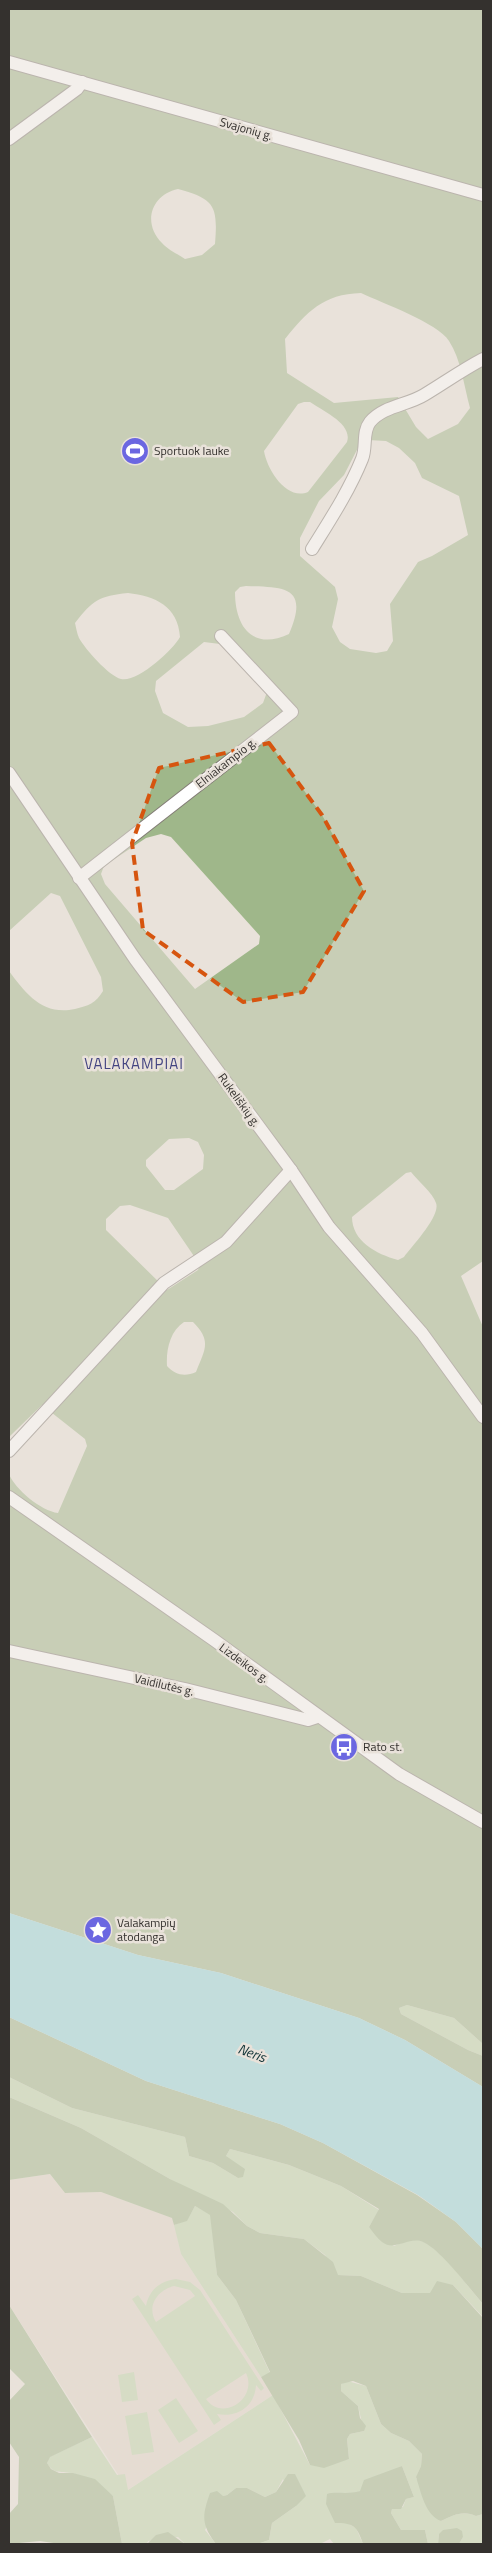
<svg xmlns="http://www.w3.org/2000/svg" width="492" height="2553" font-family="'Titillium Web',sans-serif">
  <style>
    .built { fill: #e1d6c8 }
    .green { fill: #bed5ac; fill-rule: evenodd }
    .forest { fill: #9fb78a; fill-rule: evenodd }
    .water { fill: #94d7dd }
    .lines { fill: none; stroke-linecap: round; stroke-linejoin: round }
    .minor-casing { stroke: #847e77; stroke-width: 14 }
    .minor { stroke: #fff; stroke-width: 12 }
    .marked { fill: none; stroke: #d6550f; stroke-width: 4; stroke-dasharray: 10 6; stroke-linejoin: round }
    .labels { text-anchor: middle; stroke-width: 5; stroke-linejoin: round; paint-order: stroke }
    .street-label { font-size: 12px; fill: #34312e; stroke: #e9e2da }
    .poi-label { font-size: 12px; fill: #34312e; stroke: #e9e2da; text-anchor: start }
    .water-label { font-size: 14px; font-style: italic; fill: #123437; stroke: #e9e2da }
    .quarter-label { font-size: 15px; letter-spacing: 1px; fill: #434481; stroke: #e9e2da }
  </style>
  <rect width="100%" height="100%" fill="#e9e2da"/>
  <polygon class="built" points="50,2174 65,2193 101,2192 173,2218 181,2254 273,2395 128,2490 9,2305 9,2180"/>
  <g class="green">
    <polygon points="407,2005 454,2018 483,2044 483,2056 468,2050 401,2014 399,2008"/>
    <path d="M9 2077 72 2108 185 2137 189 2156 213 2163 238 2178 226 2156 230 2149 289 2165 341 2186 379 2210 369 2227 394 2246C403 2242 415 2237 424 2242 445 2253 467 2286 483 2304V2317L453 2285 431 2293H402L361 2276 337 2275 325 2255 304 2239 260 2233 247 2226 233 2212 170 2179 81 2128 9 2097Z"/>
    <polygon points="195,2206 211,2215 217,2275 236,2300 270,2373 261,2377 181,2254 174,2225 187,2220"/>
    <path d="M176 2279 190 2282 200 2290 264 2388 261 2391 256 2385C255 2406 238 2418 217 2414L221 2420 214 2425 132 2299 138 2295 146 2306C149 2290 160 2281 176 2279ZM174 2286 190 2290 195 2296 156 2322C146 2306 158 2290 174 2286ZM246 2373C258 2399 222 2422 206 2399Z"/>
    <polygon points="134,2372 138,2400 122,2402 118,2375"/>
    <path d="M347 2381 366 2386 381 2424 391 2433 409 2441 422 2454 421 2466 416 2478 441 2521C454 2515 463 2510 476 2516L483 2514V2544H459L463 2537 439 2534 438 2544H428L425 2530H401L391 2513 392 2508 403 2507 406 2499 414 2497 402 2466C386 2475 357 2501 337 2493L340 2523 346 2522 356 2528 363 2544H334L330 2539 320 2544H257L269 2540 272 2523 296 2506 283 2479 276 2492 265 2497 247 2488H236L227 2495 223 2496 205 2530 216 2544H185L178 2537 148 2541 147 2544H122L113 2496C101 2489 84 2475 71 2473 60 2471 53 2474 47 2463L49 2457 92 2437 117 2475 125 2474 128 2490 273 2395 310 2465 349 2459 347 2439 350 2434 364 2431 358 2406 341 2391V2384Z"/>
    <polygon points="176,2398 198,2431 179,2443 158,2410"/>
    <polygon points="147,2412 154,2452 132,2455 125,2416"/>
  </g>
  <g class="forest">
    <path d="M9 9H483V1261L461 1276 483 1327V2044L454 2018 407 2005 399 2008 401 2014 468 2050 483 2056V2087L405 2040 359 2018 221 1973 138 1955 9 1913V1474C15 1489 41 1511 58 1513L87 1446 85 1439 42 1405 9 1437V971C26 994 43 1016 75 1009 88 1006 96 1003 103 991L101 977 60 896 51 893 9 931ZM178 189C215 199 218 206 215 244L202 255 185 259C178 254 168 250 162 243 142 223 151 195 178 189ZM361 293C382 303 438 323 449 341 461 359 464 386 470 408L458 424 428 439 416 427 398 397 334 403 287 373 285 339C307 312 323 294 361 293ZM304 402H310C323 411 353 424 347 442L308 492C287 501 267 470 264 451L298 404ZM368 440 386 441 399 448 415 463 422 478 459 496 468 535 432 556 418 562 390 604 393 641 387 651 376 653 350 649 340 642 332 627 338 599 335 587 300 556V538L319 501 344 475 360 444ZM246 586C286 587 309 587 289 634 253 651 235 627 235 592L240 587ZM128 593C155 596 178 606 180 637 173 650 137 683 121 679 109 676 85 649 79 638 77 634 76 627 75 623 93 600 99 596 128 593ZM204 642 220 644 267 692 263 703 244 717 208 726 188 727 163 713 155 691 156 681ZM161 834 171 837 260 936 259 944 195 989 105 884 101 874 104 866 146 838ZM189 1138 198 1142 204 1155 203 1169 174 1190H165L146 1166V1160L169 1139ZM411 1172C418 1181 433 1193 436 1203 441 1216 412 1246 404 1257L398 1260C376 1254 352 1241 352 1217L406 1173ZM130 1205 168 1218 200 1265 198 1270 167 1290 106 1230V1219L120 1206ZM184 1322H193C212 1341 205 1349 196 1372 185 1377 175 1375 167 1366 166 1350 170 1331 184 1322Z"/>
    <path d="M9 2017 146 2081 280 2124 323 2143 417 2195 456 2222 483 2249V2304C470 2289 440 2249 423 2242 409 2236 395 2252 382 2242 377 2238 373 2232 369 2227L379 2209 341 2186 289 2165 230 2149 226 2156 245 2169 243 2177 238 2178 213 2163 189 2156 185 2137 72 2108 9 2077Z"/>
    <path d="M9 2097 81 2128 170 2179 223 2204 247 2226 260 2233 304 2239 333 2262 338 2275 361 2276 402 2293H430L437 2281 453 2285 483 2318V2514L476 2516C463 2510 454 2515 441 2521 425 2515 421 2492 416 2477L421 2466 422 2454 409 2441 391 2433 381 2424 366 2386 353 2381 341 2384V2391L358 2406 360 2418 366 2426 364 2431 350 2434 347 2439 349 2459 324 2468 310 2465 299 2440 261 2377 270 2372 236 2300 217 2275 210 2215 195 2206 187 2221 174 2225 172 2218 101 2192 65 2193 50 2174 9 2180Z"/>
    <polygon points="9,2305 92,2437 50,2457 47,2463 51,2469 59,2473 73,2473 95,2479 113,2496 122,2544 60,2544 40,2541 9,2544 9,2514 18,2504 19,2457 9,2442 9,2401 25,2384 9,2368"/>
    <path d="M402 2466 414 2497 406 2499 401 2509H392L391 2513 401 2530H425L428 2544H363C357 2526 354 2523 335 2523L326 2504 327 2494C336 2491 347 2495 360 2491L364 2480Z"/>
    <path d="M288 2474H295L306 2496 296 2506 272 2523 269 2540 257 2544H216C201 2524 202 2516 210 2493L217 2491 223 2496 227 2495 236 2488H247L265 2497 276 2492Z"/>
    <polygon points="457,2528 462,2531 463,2537 459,2544 438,2544 439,2534 443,2530"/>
    <polygon points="168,2532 185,2544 147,2544 156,2535"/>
  </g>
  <polygon class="water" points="9,1913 138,1955 221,1973 359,2018 405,2040 483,2087 483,2249 456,2222 418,2195 323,2143 280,2124 146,2081 9,2017"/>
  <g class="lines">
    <g class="minor-casing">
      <g id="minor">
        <polyline points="9,62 483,195"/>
        <polyline points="9,139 77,89 82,82"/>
        <path d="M312 549C330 520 349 491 362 459 367 447 362 432 370 422 383 406 408 405 424 395 444 383 462 370 483 359"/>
        <polyline points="9,773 135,959 291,1170 329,1227 422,1333 483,1417"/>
        <polyline points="79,878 292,712 221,636"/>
        <polyline points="9,1451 164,1283 226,1242 291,1170"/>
        <polyline points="9,1497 214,1640 399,1774 483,1822"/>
        <polyline points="9,1651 185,1689 308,1720 317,1717"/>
      </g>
    </g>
    <use href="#minor" class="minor"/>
  </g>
  <path d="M0 0H492V2553H0ZM269 743 322 815 364 891 303 992 243 1002 143 930 132 843 159 768Z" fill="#e9e2da" fill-opacity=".55" fill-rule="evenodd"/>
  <path class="marked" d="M269 743 322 815 364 891 303 992 243 1002 143 930 132 843 159 768Z"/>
  <defs>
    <g id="stadium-disc" transform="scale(1.4375)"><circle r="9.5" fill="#6b67e1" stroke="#e9e2da"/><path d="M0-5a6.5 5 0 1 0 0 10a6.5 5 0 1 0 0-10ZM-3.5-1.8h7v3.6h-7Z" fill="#fff"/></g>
    <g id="bus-disc" transform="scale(1.4375)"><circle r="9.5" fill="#6b67e1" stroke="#e9e2da"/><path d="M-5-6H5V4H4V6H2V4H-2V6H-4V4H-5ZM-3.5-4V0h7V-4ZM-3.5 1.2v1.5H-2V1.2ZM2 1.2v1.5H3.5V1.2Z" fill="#fff"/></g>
    <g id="sight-disc" transform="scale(1.4375)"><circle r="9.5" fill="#6b67e1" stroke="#e9e2da"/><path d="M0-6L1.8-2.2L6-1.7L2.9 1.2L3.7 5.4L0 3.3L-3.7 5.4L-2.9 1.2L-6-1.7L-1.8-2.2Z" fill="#fff"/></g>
  </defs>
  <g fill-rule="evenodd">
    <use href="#stadium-disc" x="135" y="451"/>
    <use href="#bus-disc" x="344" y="1747"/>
    <use href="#sight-disc" x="98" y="1930"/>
  </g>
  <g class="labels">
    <g class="street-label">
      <text transform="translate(246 129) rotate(16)" y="4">Svajonių g.</text>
      <text transform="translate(226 763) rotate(-38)" y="4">Elniakampio g.</text>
      <text transform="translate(239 1100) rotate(54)" y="4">Rukeliškių g.</text>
      <text transform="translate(244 1663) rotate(36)" y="4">Lizdeikos g.</text>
      <text transform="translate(164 1685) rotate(13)" y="4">Vaidilutės g.</text>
    </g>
    <g class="poi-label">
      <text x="154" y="455">Sportuok lauke</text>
      <text x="363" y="1751">Rato st.</text>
      <text x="117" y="1927">Valakampių<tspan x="117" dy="14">atodanga</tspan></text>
    </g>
    <g class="water-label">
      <text transform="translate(252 2053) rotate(20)" y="5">Neris</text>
    </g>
    <g class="quarter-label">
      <text x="134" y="1069">VALAKAMPIAI</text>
    </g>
  </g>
  <rect width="492" height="2553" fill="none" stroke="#34312e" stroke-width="20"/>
</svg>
